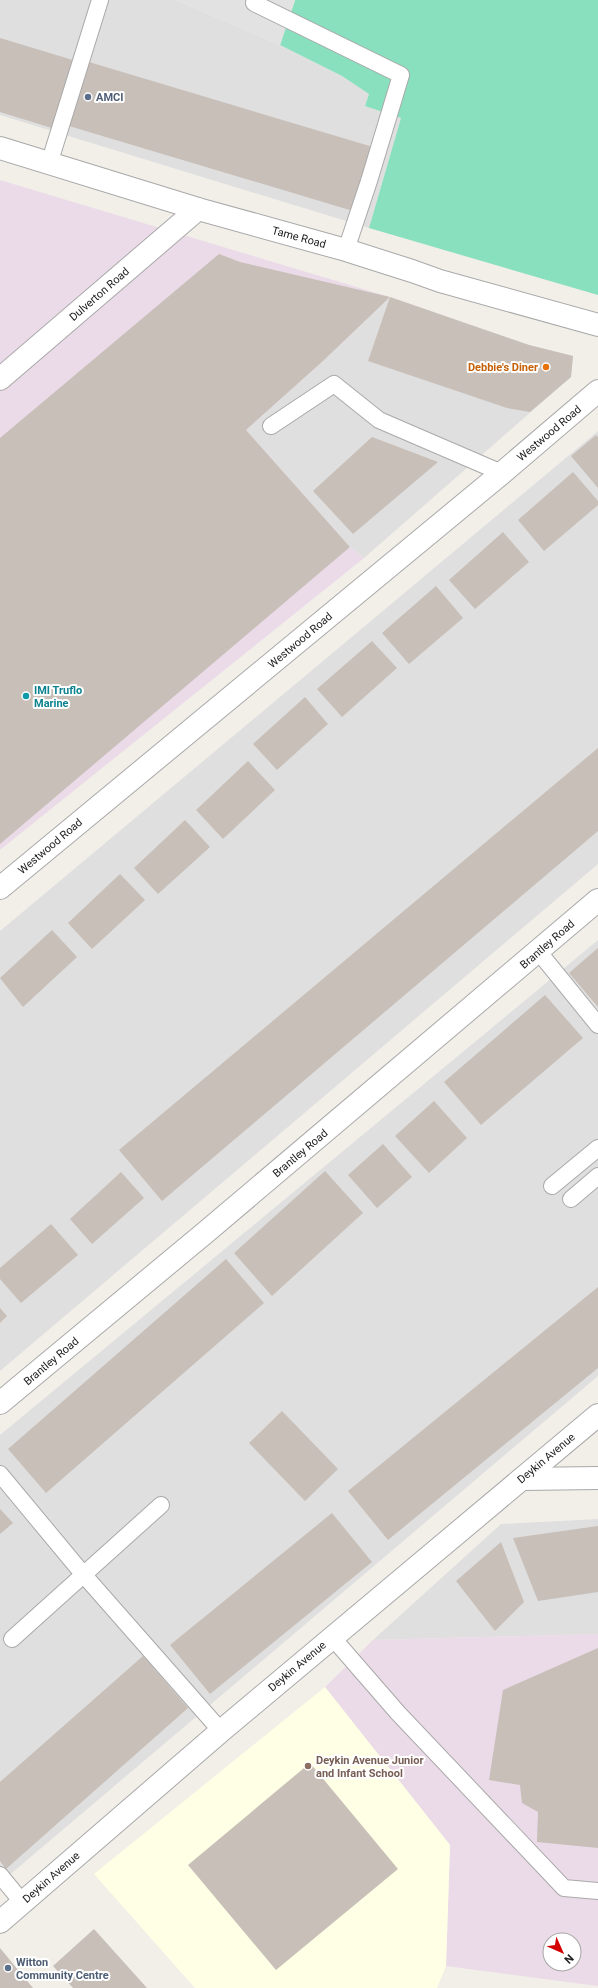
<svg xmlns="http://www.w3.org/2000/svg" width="598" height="1988" font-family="Roboto,sans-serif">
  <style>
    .residential { fill: #e0dfdf }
    .industrial { fill: #ebdbe8; fill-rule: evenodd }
    .education { fill: #ffffe5 }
    .pitch { fill: #88e0be }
    .parking { fill: #e2e2e2 }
    .building { fill: #c7bfb8 }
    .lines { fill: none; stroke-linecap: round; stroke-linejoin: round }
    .lane-casing { stroke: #a9a9a9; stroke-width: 18 }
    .street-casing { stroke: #a9a9a9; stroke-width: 24 }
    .lane { stroke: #fff; stroke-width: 16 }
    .street { stroke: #fff; stroke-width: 22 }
    .service-dot { fill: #5c6f8a; stroke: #fff; stroke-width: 1.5 }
    .food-dot { fill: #e8710a; stroke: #fff; stroke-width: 1.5 }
    .culture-dot { fill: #0f9aa8; stroke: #fff; stroke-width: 1.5 }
    .education-dot { fill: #8d6e63; stroke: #fff; stroke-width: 1.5 }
    .labels { text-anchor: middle; stroke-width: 4; stroke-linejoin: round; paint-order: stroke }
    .service-label { font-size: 11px; font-weight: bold; fill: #4e5e75; stroke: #fff; text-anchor: start }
    .street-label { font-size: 11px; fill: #222; stroke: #fff }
    .food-label { font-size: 11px; font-weight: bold; fill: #c56008; stroke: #fff; text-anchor: end }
    .culture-label { font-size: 11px; font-weight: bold; fill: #0d838f; stroke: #fff; text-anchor: start }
    .education-label { font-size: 11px; font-weight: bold; fill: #785e54; stroke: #fff; text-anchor: start }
  </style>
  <rect width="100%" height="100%" fill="#f2efe9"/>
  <g class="residential">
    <polygon points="0,0 176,0 280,45 342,76 369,94 365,106 401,118 369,228 0,115"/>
    <polygon points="390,297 529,345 573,356 571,377 364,558 350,547 246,430 323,361"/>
    <polygon points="598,431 598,864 0,1371 0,931"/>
    <polygon points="598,940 598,1376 0,1883 0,1435"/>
    <polygon points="598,1519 598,1634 373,1640 501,1524"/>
  </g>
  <g class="industrial">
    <polygon points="0,180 390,297 323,361 246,430 350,547 364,558 0,850"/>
    <path d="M598 1634V1986L446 1966 450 1845 325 1687 373 1640ZM550 1940H574V1964H550Z"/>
  </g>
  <polygon class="education" points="325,1687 450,1845 446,1966 437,1988 195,1988 94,1874"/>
  <polygon class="pitch" points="295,0 598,0 598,295 369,228 401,118 365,106 369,94 342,76 280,45"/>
  <polygon class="parking" points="176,0 295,0 280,45"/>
  <g class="building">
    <polygon points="0,38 76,61 55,129 0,112"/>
    <polygon points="89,62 373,147 353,211 69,126"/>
    <polygon points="219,254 240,262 390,297 323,361 246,430 350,547 0,844 0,438"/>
    <polygon points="390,297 529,345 573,356 571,377 530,412 507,408 368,361"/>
    <polygon points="596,435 598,437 598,488 571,456"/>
    <polygon points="372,437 438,462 353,534 313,491"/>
    <polygon points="573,472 598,501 598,505 544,551 518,520"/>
    <polygon points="503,532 529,562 475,609 449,580"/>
    <polygon points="436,586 463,618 409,664 382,633"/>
    <polygon points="372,641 397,668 342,717 317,689"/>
    <polygon points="305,697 328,724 277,770 253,744"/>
    <polygon points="598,748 598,831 162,1201 119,1150"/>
    <polygon points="248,761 275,790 223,839 196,810"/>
    <polygon points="185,820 210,847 158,894 134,868"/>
    <polygon points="120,874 145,900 92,949 68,923"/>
    <polygon points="52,930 77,957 23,1007 0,978"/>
    <polygon points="598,948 598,1007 569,973"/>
    <polygon points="545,995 583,1038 481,1125 444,1082"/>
    <polygon points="434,1101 467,1138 429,1173 395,1136"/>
    <polygon points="383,1144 412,1177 377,1208 348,1175"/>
    <polygon points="325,1171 363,1213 272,1296 234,1253"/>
    <polygon points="121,1172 144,1198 92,1244 70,1219"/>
    <polygon points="51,1224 78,1255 21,1303 0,1279 0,1268"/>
    <polygon points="226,1259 264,1303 46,1493 8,1449"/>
    <polygon points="598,1287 598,1368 388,1540 348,1491"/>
    <polygon points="0,1308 7,1316 0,1323"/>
    <polygon points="282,1411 338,1469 305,1501 249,1443"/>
    <polygon points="0,1509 13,1523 0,1534"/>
    <polygon points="332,1513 372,1562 210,1694 170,1645"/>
    <polygon points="598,1526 598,1592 538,1601 513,1538"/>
    <polygon points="501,1542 524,1602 495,1631 456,1581"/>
    <polygon points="598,1648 598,1848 537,1842 538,1812 522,1803 520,1785 489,1780 503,1690"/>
    <polygon points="143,1656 188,1708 6,1869 0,1861 0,1782"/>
    <polygon points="310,1763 398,1869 276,1970 188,1865"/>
    <polygon points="94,1929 147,1988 73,1988 53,1966"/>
    <polygon points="0,1948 33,1988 0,1988"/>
  </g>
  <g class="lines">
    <g class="lane-casing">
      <g id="lane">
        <polyline points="254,3 401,75 369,181 346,250"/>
        <polyline points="49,164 100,0"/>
        <polyline points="271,426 334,384 379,420 502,473"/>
        <polyline points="538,951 598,1025"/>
        <polyline points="552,1186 598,1148"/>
        <polyline points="571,1199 598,1176"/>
        <polyline points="0,1474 83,1574 221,1731"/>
        <polyline points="332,1637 398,1713 564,1888 598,1891"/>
        <polyline points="12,1639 161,1505"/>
        <polyline points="0,1875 22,1902"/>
      </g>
    </g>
    <g class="street-casing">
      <g id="street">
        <polyline points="0,148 198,209 346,250 412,271 440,281 598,325"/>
        <polyline points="0,379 198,209"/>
        <polyline points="0,888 502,473 598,391"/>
        <polyline points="0,1403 206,1232 598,900"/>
        <polyline points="522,1479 598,1478"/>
        <polyline points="0,1922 221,1731 598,1415"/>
      </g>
    </g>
    <use href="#lane" class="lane"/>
    <use href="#street" class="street"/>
  </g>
  <g class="service-dot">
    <circle cx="88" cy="97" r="4"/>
    <circle cx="8" cy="1968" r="4"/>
  </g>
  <circle class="food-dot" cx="546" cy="367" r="4"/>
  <circle class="culture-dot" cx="26" cy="696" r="4"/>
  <circle class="education-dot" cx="308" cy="1766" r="4"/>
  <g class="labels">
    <g class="service-label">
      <text x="96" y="101">AMCI</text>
      <text x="16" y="1966">Witton<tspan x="16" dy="13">Community Centre</tspan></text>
    </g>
    <g class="street-label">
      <text transform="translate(299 237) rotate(15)" y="4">Tame Road</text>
      <text transform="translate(99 294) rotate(-41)" y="4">Dulverton Road</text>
      <text transform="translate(549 433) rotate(-40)" y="4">Westwood Road</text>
      <text transform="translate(300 640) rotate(-40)" y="4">Westwood Road</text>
      <text transform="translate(50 846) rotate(-40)" y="4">Westwood Road</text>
      <text transform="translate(547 944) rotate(-41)" y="4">Brantley Road</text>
      <text transform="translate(300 1153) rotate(-40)" y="4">Brantley Road</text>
      <text transform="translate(51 1361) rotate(-40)" y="4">Brantley Road</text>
      <text transform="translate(546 1458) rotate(-40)" y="4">Deykin Avenue</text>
      <text transform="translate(297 1666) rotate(-40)" y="4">Deykin Avenue</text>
      <text transform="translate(51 1877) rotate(-41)" y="4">Deykin Avenue</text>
    </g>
    <g class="food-label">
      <text x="538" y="371">Debbie's Diner</text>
    </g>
    <g class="culture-label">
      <text x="34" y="694">IMI Truflo<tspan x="34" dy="13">Marine</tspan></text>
    </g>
    <g class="education-label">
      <text x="316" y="1764">Deykin Avenue Junior<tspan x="316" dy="13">and Infant School</tspan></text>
    </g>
  </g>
  <g transform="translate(562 1952) rotate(135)"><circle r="19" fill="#ffffff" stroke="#a7a7a7"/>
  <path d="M0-3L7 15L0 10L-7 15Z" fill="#d40000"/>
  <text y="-6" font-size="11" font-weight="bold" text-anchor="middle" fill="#222222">N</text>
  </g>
</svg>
